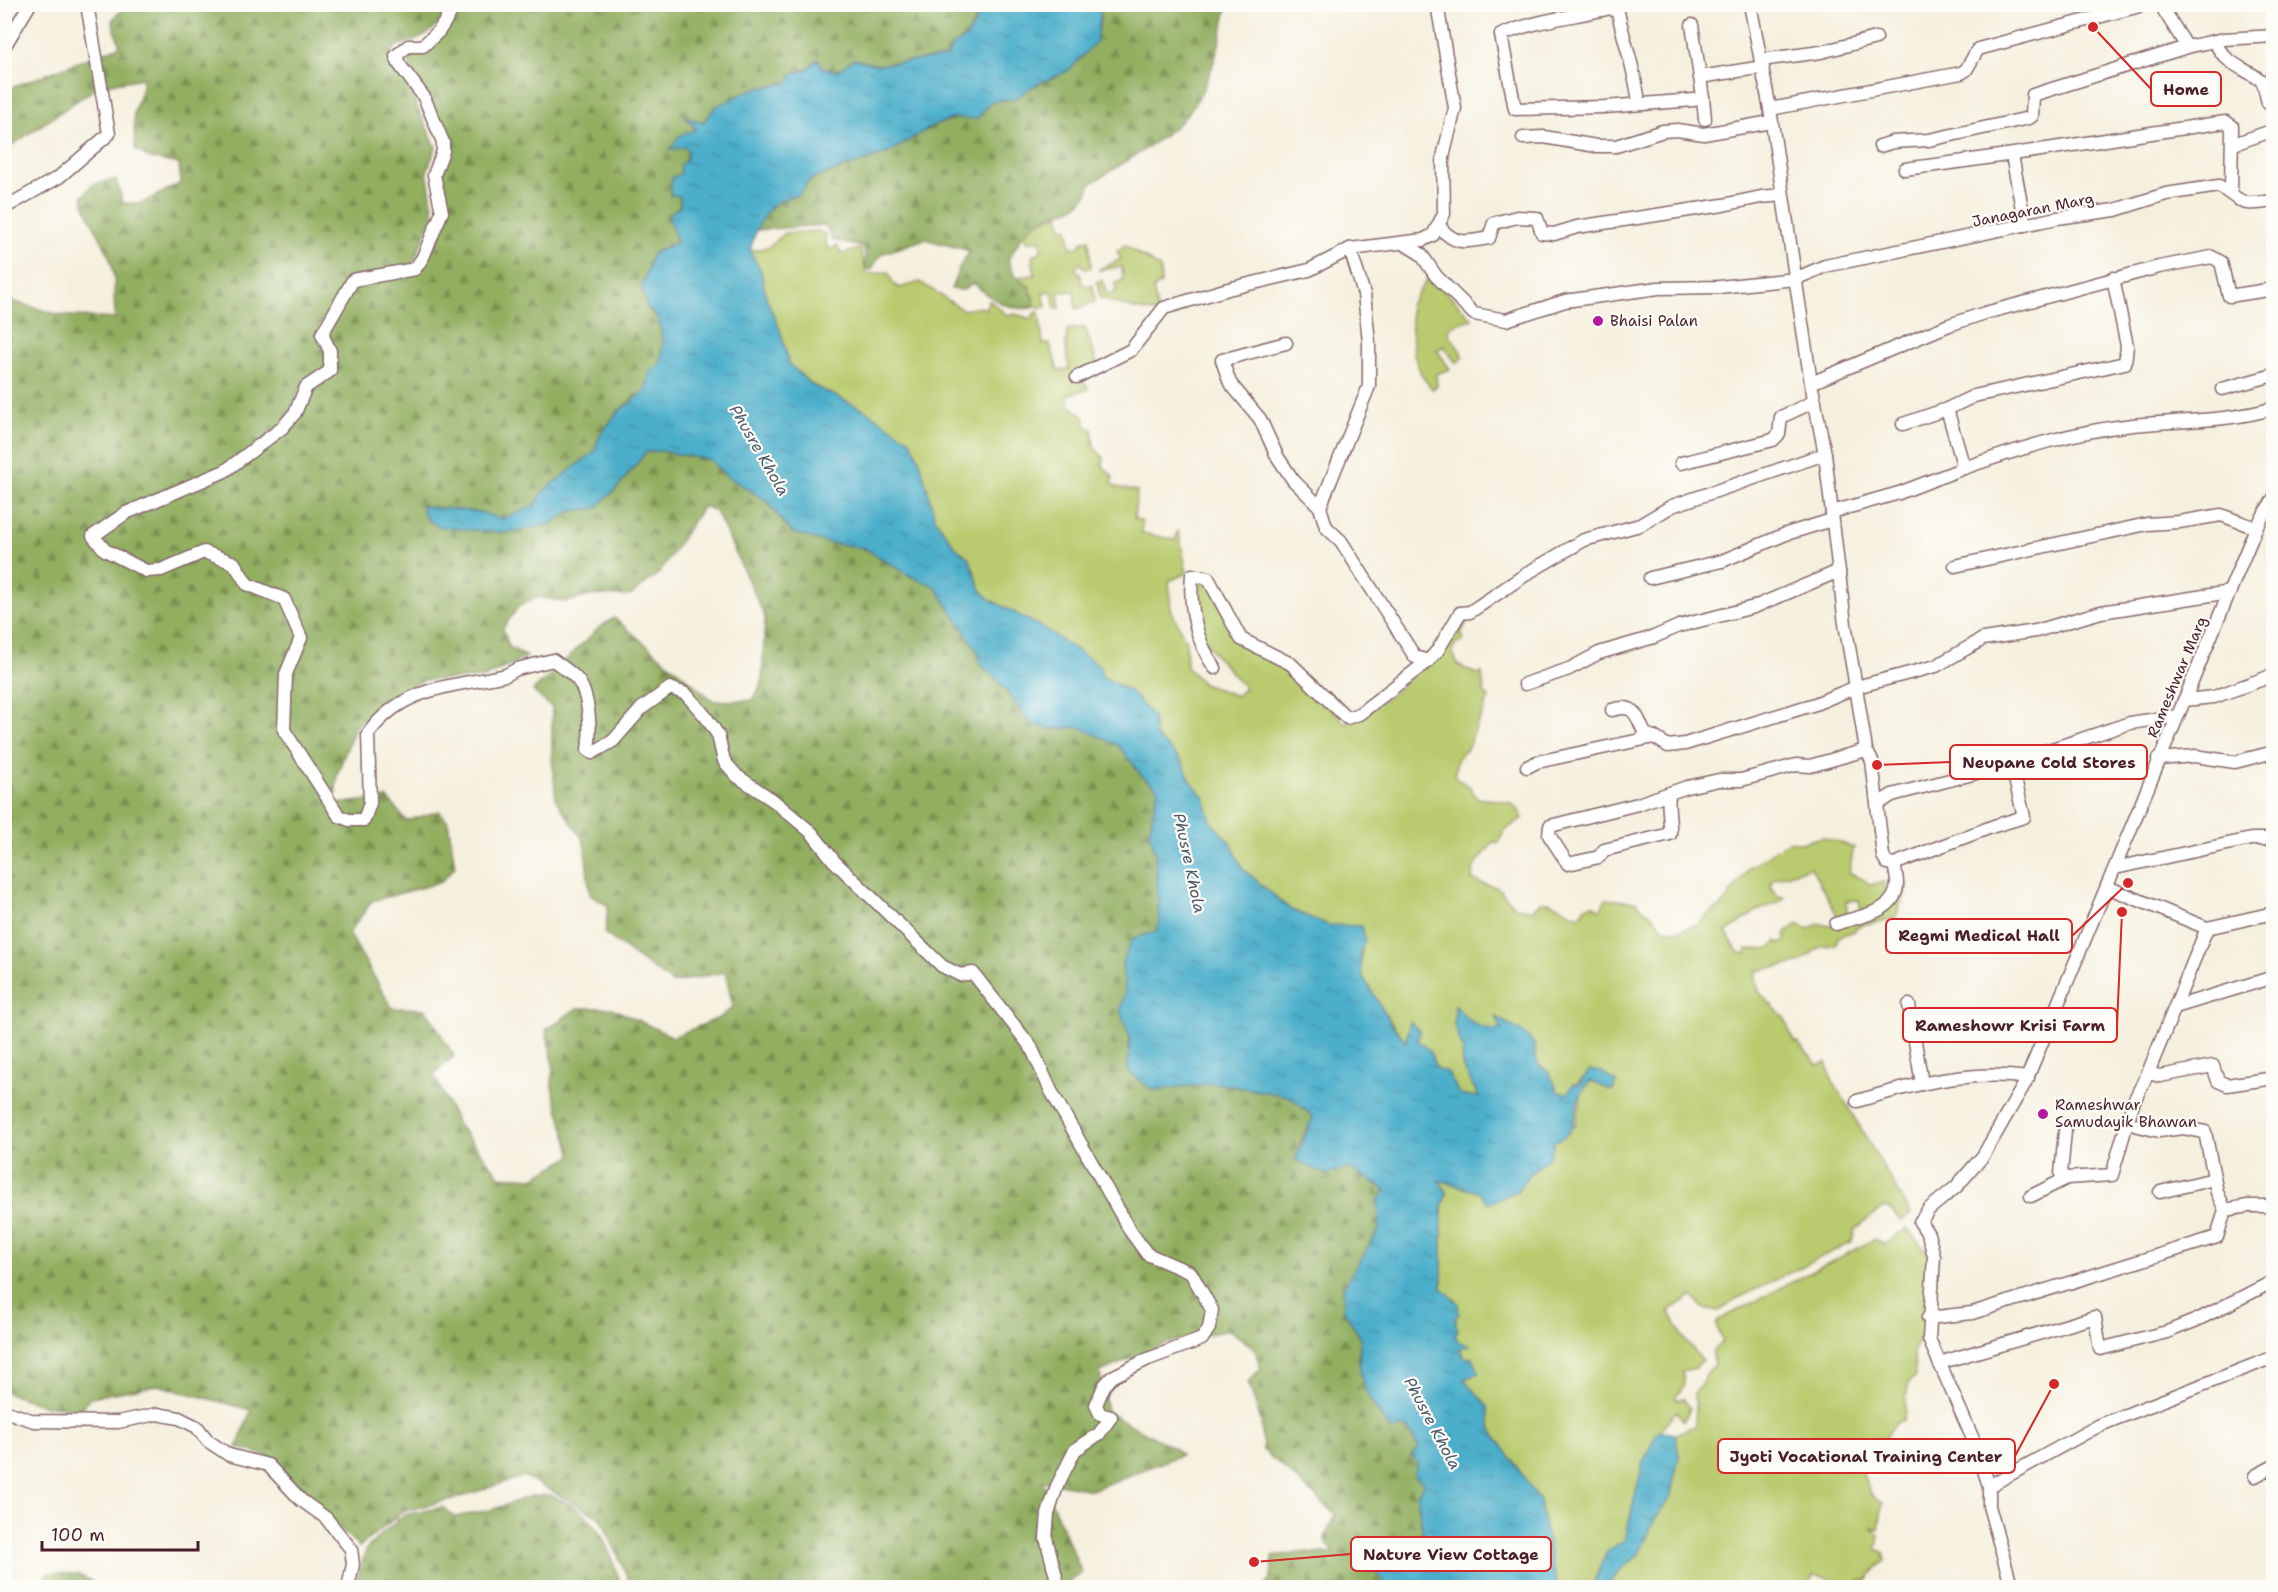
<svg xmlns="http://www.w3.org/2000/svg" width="2278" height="1592" font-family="'Shantell Sans',sans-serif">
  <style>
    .green { fill: #b9cb6e; stroke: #82754c; stroke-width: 1.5 }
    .forest { fill: url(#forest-firs); stroke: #6e6746; stroke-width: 1.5; fill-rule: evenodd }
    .water { fill: url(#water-ripples); stroke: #4b677b; stroke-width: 1.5 }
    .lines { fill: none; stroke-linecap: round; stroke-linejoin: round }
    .minor-casing { stroke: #86686a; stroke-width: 15 }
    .minor { stroke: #fff; stroke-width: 12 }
    .poi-dot { fill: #b5179e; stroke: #fdfcf7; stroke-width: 2 }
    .labels { text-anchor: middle; stroke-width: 4.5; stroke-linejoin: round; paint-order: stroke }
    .street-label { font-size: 15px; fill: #4a1f2b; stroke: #fdfcf7 }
    .poi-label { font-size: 15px; fill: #4a1f2b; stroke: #fdfcf7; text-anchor: start }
    .water-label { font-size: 16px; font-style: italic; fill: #4b596b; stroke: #fdfcf7 }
    .leader { fill: none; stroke: #d62828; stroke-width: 2 }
    .callout-dot { fill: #d62828; stroke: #fdfcf7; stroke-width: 2 }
    .callout { fill: #fdfcf7; stroke: #d62828; stroke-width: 2 }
    .callout-label { font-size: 16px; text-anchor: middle; font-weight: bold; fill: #4a1f2b }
  </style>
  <defs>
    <pattern id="forest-firs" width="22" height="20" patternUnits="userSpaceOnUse" patternTransform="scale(1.5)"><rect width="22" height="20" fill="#92af61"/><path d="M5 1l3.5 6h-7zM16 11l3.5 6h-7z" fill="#798e50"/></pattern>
    <pattern id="water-ripples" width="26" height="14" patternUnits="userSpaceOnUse" patternTransform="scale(1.5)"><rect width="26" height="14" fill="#4cafcb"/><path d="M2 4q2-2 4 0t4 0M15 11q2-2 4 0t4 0" fill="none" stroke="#418ea5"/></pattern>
  </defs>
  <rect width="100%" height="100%" fill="#fdfcf7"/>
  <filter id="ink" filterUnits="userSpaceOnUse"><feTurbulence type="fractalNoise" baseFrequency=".0167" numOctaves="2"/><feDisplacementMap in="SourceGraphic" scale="12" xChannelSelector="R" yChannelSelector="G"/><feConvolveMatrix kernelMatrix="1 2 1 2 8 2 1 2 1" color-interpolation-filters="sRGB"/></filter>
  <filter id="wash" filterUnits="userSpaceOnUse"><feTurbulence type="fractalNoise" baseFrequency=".008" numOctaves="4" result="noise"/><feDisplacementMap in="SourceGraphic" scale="24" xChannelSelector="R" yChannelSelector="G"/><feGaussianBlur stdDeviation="1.35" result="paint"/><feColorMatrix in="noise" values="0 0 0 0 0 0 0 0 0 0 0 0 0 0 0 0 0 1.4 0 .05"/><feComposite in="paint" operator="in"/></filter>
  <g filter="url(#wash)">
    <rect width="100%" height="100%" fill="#f5f0de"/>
    <g class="green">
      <polygon points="1059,213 1062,228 1068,228 1071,248 1081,246 1081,242 1089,239 1091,268 1086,269 1080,263 1075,268 1080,273 1082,285 1093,286 1095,302 1076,309 1074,291 1058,292 1060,308 1055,308 1052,291 1043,292 1046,307 1035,307 1030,287 1015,277 1035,275 1032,255 1041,252 1040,240 1028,242 1023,235 1036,223"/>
      <path d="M819 231 825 234 827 248 832 249 837 245 841 254 860 249 867 274 888 272 893 283 899 288 920 282 963 310 980 307 985 309 989 300 1007 315 1015 314 1031 319 1035 313 1039 312 1043 344H1050L1058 371 1069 369 1066 348 1067 330 1085 327 1097 363 1081 378 1089 389 1068 395 1069 405 1084 417 1085 426 1092 429 1094 447 1104 458 1103 466 1113 477 1112 483 1116 487 1137 491 1134 518 1142 521V533L1175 540 1178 530 1187 573 1169 581 1171 609 1186 642 1187 667 1203 684 1237 696 1245 688 1216 656 1202 636 1198 581 1209 585 1239 640 1294 670 1345 723C1360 714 1378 705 1393 694 1426 668 1446 619 1488 607L1473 618 1470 615 1461 634 1464 639 1462 642 1456 643C1449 652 1455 656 1458 665L1476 674 1482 673 1484 692 1489 698 1467 749 1457 759 1455 775 1458 780 1469 786 1477 798C1497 802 1513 795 1523 818L1505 830 1498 843 1494 841 1474 867 1472 880 1498 888 1515 907 1533 910 1540 902H1550L1578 916 1582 914 1584 907 1593 905 1600 910 1606 899 1636 902C1646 913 1657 917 1665 930H1681L1699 924 1712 911 1721 907 1749 868 1789 841 1801 843 1822 837 1854 847 1849 872 1866 881 1869 885 1884 882 1886 900 1862 914 1859 900 1846 901 1848 917 1839 919 1811 867 1773 879 1770 886 1777 896 1785 897 1779 902 1757 911 1726 932 1738 952 1746 954 1747 949C1756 949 1770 952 1776 941L1781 944 1785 941 1786 932 1799 924 1807 929 1819 924 1830 925 1884 912 1899 865 1907 888 1895 918 1858 926 1854 931 1838 937 1836 944 1820 947 1799 963 1761 970 1755 973 1759 992 1785 1019 1794 1042 1798 1043 1818 1065 1826 1062 1831 1078 1911 1214 1901 1221 1889 1208 1884 1207 1855 1229 1852 1242 1736 1299 1719 1311 1703 1308 1692 1296 1669 1310 1682 1336 1702 1360 1696 1368 1682 1371C1685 1381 1686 1388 1676 1395L1677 1400 1683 1398 1690 1408 1684 1422 1677 1411C1641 1444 1636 1495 1625 1540L1608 1550 1592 1587H1557L1539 1500 1490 1427 1488 1407 1463 1379 1465 1358 1459 1348 1468 1345 1459 1342 1455 1336 1458 1303 1442 1288V1206L1447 1193 1439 1180 1479 1192 1518 1191 1528 1176 1550 1156 1554 1141 1576 1123 1582 1092 1590 1081 1610 1088 1616 1082 1583 1078 1567 1094 1558 1092 1546 1070 1539 1065 1535 1058V1045L1525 1034 1497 1017 1502 1030C1481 1031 1469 1022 1455 1006L1454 1024 1463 1049 1462 1065 1479 1097 1460 1096 1447 1071H1441L1435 1066 1430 1051 1417 1040 1420 1032 1410 1022 1407 1043C1396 1029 1363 987 1361 971 1359 954 1366 942 1362 926L1329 925 1291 910 1243 869 1232 845 1211 822 1204 796 1191 782 1182 761 1155 736 1153 717 1130 691 1103 677 1059 638 989 599 981 590 969 558 955 547 935 518 911 441 865 411 812 385 789 364 780 330 766 297 761 271 750 251 769 247 785 233Z"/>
      <polygon points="1125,245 1160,268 1161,284 1153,289 1158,313 1135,309 1100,298 1097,281 1102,281 1107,294 1116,292 1115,283 1123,280 1122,267 1098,270 1121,259 1117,251"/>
      <polygon points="1430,275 1472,319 1453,325 1448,332 1464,357 1456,363 1444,346 1437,350 1450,369 1436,374 1437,386 1432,389 1422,376 1414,355 1410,305"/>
      <path d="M1907 1228 1931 1257 1925 1334 1914 1349 1915 1377 1908 1382 1904 1420 1896 1422 1877 1450 1857 1456C1864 1472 1865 1495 1882 1503L1879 1530 1873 1528 1879 1537 1876 1549 1884 1552 1886 1561 1878 1566 1867 1580 1848 1583 1814 1575 1809 1587 1607 1588 1619 1571 1639 1554 1655 1519 1670 1498 1679 1456 1675 1434 1695 1426 1696 1404 1694 1394 1714 1364 1713 1351 1723 1340 1716 1325 1719 1320 1875 1239 1885 1245Z"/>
    </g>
    <g class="forest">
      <path d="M127 5H448C440 30 421 41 396 46L389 59 405 81 436 147 427 171 434 214 413 263 404 268 345 279 336 302 319 326 318 338 325 353 324 370 305 380 285 420 222 476 291 427 310 394 335 370 325 336 356 284 418 271 446 210 439 173 451 148 404 53 424 50 461 5H984L966 37 947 57 877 65 854 59 837 71 823 68 818 59 806 70 792 74 788 83 750 90 703 123 686 117 696 129 670 149 685 147 688 151 681 173 672 179 670 195H680V206L668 215 677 242 652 254 642 287 647 307 658 318 663 341 661 364 650 371 646 390 622 408 599 437 594 452 545 490 533 507 502 519 479 512 422 506 474 528 504 533 548 525 571 511 596 508 618 487 646 452 661 451 710 460 726 476 766 500 791 532 825 542 865 548 910 576 935 586 979 653 980 664 997 679 1031 724 1051 729 1080 726 1120 746 1141 775 1158 789 1149 833 1155 850 1159 922 1157 931 1132 939 1122 962 1125 993 1120 1010 1130 1038 1128 1071 1153 1090 1215 1083 1289 1096 1313 1117 1300 1143 1325 1174 1351 1168 1387 1190 1378 1200 1380 1228 1343 1288 1344 1311 1361 1338 1358 1360 1419 1447 1415 1474 1424 1485 1417 1495 1423 1534 1397 1551 1382 1587H1264L1271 1578 1273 1556 1307 1552 1333 1554 1325 1538 1335 1514 1263 1450 1261 1421 1248 1382 1261 1368 1254 1348 1229 1330 1167 1343 1100 1372 1107 1412 1176 1449 1181 1455 1092 1490 1042 1481 1082 1573 1059 1587H632L601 1518 524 1476 457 1498 404 1511 359 1547 268 1456 237 1447 251 1410 158 1385 91 1397 80 1409 41 1405 5 1392 4 299 60 315 116 319C113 305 115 291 114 276 111 248 89 224 82 197L93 184 116 179 123 203H142L181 183 179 164 149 158 135 149 134 112 141 91 143 78 99 86 5 150V94L8 89 120 46 112 20ZM703 506 716 511 765 617 762 682 753 700 714 701 614 618 600 627 533 691 552 708V757L556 800 584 841 590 894 608 906 605 934 672 983 725 972 733 1007 719 1018 673 1037 612 1008H577L546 1030 553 1063 552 1087 572 1156 533 1178 500 1176 458 1125 434 1074 454 1056 426 1009 392 1008 349 933 372 901 441 882 455 867 448 821 439 811 406 821 388 798 335 804 337 775 355 727 370 716 380 701 424 680 484 678 527 657 509 647 503 628 518 607 538 597 564 602 594 595 630 596 660 572Z"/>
      <path d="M1102 5H1227C1221 42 1209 93 1182 120 1159 143 1118 166 1090 184 1086 213 1056 210 1036 222 1023 231 1016 247 1008 260L1015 277 1030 287 1035 307C1014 313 988 299 974 283L963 290 951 289 960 266 970 251 925 239 881 254 871 270 866 269 865 252 862 247 833 240 825 225 756 230C764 211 778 197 799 195L811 179 888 153 934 125 985 110 990 102 1016 98 1035 85 1068 71 1099 28Z"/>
      <path d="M550 1495C601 1515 604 1539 622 1587H354L367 1548 386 1530 405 1515 444 1507 455 1517 494 1509 531 1496Z"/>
      <polygon points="49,1573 77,1574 94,1583 96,1587 38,1587"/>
    </g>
    <g class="water">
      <path d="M984 5H1102L1096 42 1068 71 1035 85 1016 98 990 102 977 119 955 118 934 125 888 153 811 179 799 195C768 198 757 223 750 251L761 271 766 297 780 330 789 364 812 385 865 410 911 441 920 461 935 518 955 547 969 558 981 590 989 599 1043 628 1100 666 1103 677 1130 691 1153 717 1155 736 1182 761 1191 782 1204 796 1211 822 1232 845 1243 869 1291 910 1329 925 1362 926 1365 939 1360 953 1362 975 1392 1025 1406 1042 1410 1021 1420 1032 1417 1040 1430 1051 1435 1066 1441 1071H1447L1460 1095 1479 1097 1462 1065 1463 1049 1454 1024 1455 1005C1468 1021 1480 1031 1502 1030L1496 1017 1525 1034 1535 1045V1058L1539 1065 1550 1073 1558 1092 1567 1094 1573 1084 1578 1085 1590 1070 1602 1072 1616 1082 1613 1091 1590 1081C1585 1088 1580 1094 1578 1102 1574 1120 1575 1135 1554 1141L1550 1156 1528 1176 1518 1191 1489 1203 1478 1192 1439 1180 1447 1193 1442 1206V1288L1458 1303 1459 1314 1454 1318 1458 1330 1455 1336 1459 1342 1469 1345 1459 1349 1465 1358 1472 1357 1480 1373 1464 1379 1488 1407 1490 1427 1539 1500 1557 1587H1382L1384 1581 1376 1574C1384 1561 1396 1553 1401 1539L1423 1534 1417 1495 1424 1485 1414 1474 1418 1463 1411 1456 1419 1447 1406 1427 1391 1430C1366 1396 1355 1381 1361 1338L1344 1311 1343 1288 1380 1228 1378 1200 1386 1190 1351 1168 1325 1174 1295 1160 1313 1117 1289 1096 1215 1083 1153 1090 1128 1071 1130 1038 1120 1010 1125 993 1122 962 1132 939 1157 931 1159 922 1155 850 1149 833 1158 789 1141 775 1119 746 1080 727 1051 729 1031 724 997 679 980 664 979 653 935 586 910 576 865 548 825 542 791 532 766 500 726 476 710 460 661 451 646 452 618 487 596 508 571 511 548 525 504 533 441 527 427 520 421 506 479 512 502 519 533 507 545 490 594 452 599 437 615 415 646 390 650 371 661 364 663 341 658 318 647 308 642 287 652 254 677 242 668 215 680 206V196L670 195 672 178 681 173 680 165 686 160 688 151 685 147 670 150 679 136 696 129 685 116 703 123 715 107 750 90 788 83 792 74 806 70 818 59 823 68 837 71 854 59 877 65 947 57 952 45C969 42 977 19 984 5Z"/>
      <polygon points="1658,1431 1675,1434 1679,1456 1670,1498 1655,1519 1639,1554 1619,1571 1607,1587 1592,1587 1608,1550 1625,1540 1643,1462"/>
    </g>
  </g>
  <g filter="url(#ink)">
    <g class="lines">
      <g class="minor-casing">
        <g id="minor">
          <path d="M456 4 439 31 423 46H408L396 56 399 64 424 97 443 142V151L434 175 442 212 423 257 415 269 353 280 322 334 330 351V371L306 387 295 413 282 428 225 471 126 513 93 536 105 550 146 571 161 570 204 552 234 563 247 584 284 599 301 638 286 674 284 730 339 816 349 820H364L370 803 368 734C402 686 452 687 506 675L517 669 553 660C561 666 569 671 576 678 590 693 591 731 588 750L592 753 613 741 642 708 670 688 686 694 706 717 718 735 724 761 737 776 774 801 812 833 834 861 942 966 960 975 973 973 1031 1047 1051 1091 1131 1232 1147 1254 1191 1273 1212 1310 1209 1328 1202 1339 1148 1359 1112 1377 1104 1386 1096 1405 1100 1414 1111 1417 1099 1434 1075 1450 1057 1486 1048 1514 1046 1538 1059 1588"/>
          <polyline points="1750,4 1770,109 1811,383 1825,454 1845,624 1856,687 1936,666 1983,639 2036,631 2101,612 2230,592"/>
          <polyline points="2160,4 2187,47 2224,39 2274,36"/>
          <polyline points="1692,25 1700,77"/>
          <path d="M2215 41C2224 65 2245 67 2263 82L2268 103 2274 107"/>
          <polyline points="4,47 30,4"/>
          <polyline points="1761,60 1821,52 1876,38"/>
          <polyline points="1703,98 1705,119"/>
          <path d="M1639 104C1636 72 1624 43 1618 12L1610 8C1574 17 1535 20 1501 35L1515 109 1605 107 1694 100 1703 98 1700 77 1763 67"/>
          <polyline points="1770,109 1961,73 1966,70 1978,49 2147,4"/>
          <polyline points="1523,138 1544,137 1596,146 1616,146 1663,131 1677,130 1704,134 1771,122"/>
          <polyline points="2234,144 2274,130"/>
          <polyline points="1880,146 1893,142 1929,140 2029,118 2032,116 2033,95 2187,47"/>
          <polyline points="2012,155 2025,225"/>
          <path d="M1905 169C2012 156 2119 137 2226 122L2232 126 2231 194"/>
          <polyline points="4,208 59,177 109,134 87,4"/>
          <path d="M1440 227C1455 246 1467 242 1489 238L1494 223 1517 217 1537 218 1542 233 1554 234 1577 227 1723 205 1761 197 1782 195"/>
          <path d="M1403 243 1421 254 1436 276 1474 314 1506 320 1565 301 1658 288 1719 287 1795 279 1825 266 2057 218 2115 210 2166 194 2219 186C2247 204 2237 206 2274 201"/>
          <polyline points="1350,249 1364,294 1369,342 1369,386 1320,507 1326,527 1341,541 1415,657 1428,661 1438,650 1460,613 1470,612 1531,571 1584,540 1640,525 1672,506 1825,454"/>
          <polyline points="1286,343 1222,360 1230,383 1260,419 1277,456 1293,480 1320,507"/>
          <polyline points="1077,377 1131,350 1164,308 1228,289 1309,270 1350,249 1423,240 1433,235 1444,214 1443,157 1455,108 1437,4"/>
          <polyline points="1811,383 1949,325 1985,313 2159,267 2212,257 2221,262 2229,296 2274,289"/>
          <polyline points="2222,389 2274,375"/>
          <polyline points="1947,409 1974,396 2125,363 2127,346 2113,278"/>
          <polyline points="1681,463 1773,440 1779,434 1781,417 1815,401"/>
          <path d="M1964 468C2019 449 2074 431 2133 425 2178 420 2230 422 2274 408"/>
          <polyline points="1832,512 1899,493 1964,468 1947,409 1903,424"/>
          <polyline points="1955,566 2147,524 2179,522 2221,515 2256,528"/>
          <polyline points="1650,578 1722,561 1786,534 1832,520"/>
          <path d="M1215 668C1196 642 1189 606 1192 575L1208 578 1241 639 1291 664 1347 718 1359 714 1428 661"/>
          <polyline points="1525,684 1569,669 1599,653 1654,637 1679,626 1754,607 1839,571"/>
          <polyline points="2184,700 2214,697 2274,675"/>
          <path d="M1612 710C1635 703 1636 715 1645 734L1654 737"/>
          <polyline points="2158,759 2195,756 2235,762 2274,752"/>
          <polyline points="1527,767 1537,762 1654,737 1668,746 1685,744 1815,704 1856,687 1866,750 1872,761 1883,856 1887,863 1894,864 1994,826 2024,817 2011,762"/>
          <path d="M1669 794C1667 809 1671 820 1670 834L1604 850 1599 857 1568 864 1549 835 1550 826 1638 804 1687 787 1719 780H1741L1796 765 1810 766 1866 750"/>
          <polyline points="1878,804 1892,795 1992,769 2130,723 2177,716"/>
          <polyline points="2115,868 2251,839 2274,839"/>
          <polyline points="2107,887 2207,928 2148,1073 2160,1076 2213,1066 2218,1081 2227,1085 2274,1078"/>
          <path d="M1836 924C1857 916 1897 914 1897 883 1897 877 1895 870 1894 864"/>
          <polyline points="2207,928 2274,913"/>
          <polyline points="1909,1005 1922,1084"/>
          <polyline points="2175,1007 2274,977"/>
          <path d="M1857 1101C1911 1085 1971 1069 2028 1078"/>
          <polyline points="2065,1131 2061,1174 2067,1178"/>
          <polyline points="2160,1192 2214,1179"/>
          <polyline points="2031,1196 2067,1178 2112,1175 2127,1123"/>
          <polyline points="2225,1210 2248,1206 2274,1206"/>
          <polyline points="1928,1318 1972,1313 2217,1237 2225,1210 2217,1192 2205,1132 2183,1128 2159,1131 2127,1123 2134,1101 2148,1073"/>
          <polyline points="1939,1363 2095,1317 2100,1349 2167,1332 2197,1320 2274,1281"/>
          <polyline points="4,1411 34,1421 118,1422 157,1414 179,1418 197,1427 208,1441 229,1455 268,1465 301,1500 326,1518 351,1549 353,1564 348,1588"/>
          <polyline points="2255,1476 2274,1466"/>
          <polyline points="1989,1486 2100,1425 2274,1357"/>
          <polyline points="2012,1588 1989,1506 1989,1486 1976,1446 1929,1339 1934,1256 1928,1234 1920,1222 1929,1209 1956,1187 1983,1156 2025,1083 2256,528 2274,498"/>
        </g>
      </g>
      <use href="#minor" class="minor"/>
    </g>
  </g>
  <g class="poi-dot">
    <circle cx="1598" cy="321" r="6"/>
    <circle cx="2043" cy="1114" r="6"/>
  </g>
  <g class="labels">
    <g class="street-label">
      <text transform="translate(2033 210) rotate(-11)" y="5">Janagaran Marg</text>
      <text transform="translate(2177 677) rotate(-67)" y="5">Rameshwar Marg</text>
    </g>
    <g class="poi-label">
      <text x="1610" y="326">Bhaisi Palan</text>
      <text x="2055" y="1110">Rameshwar<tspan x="2055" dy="17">Samudayik Bhawan</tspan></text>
    </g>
    <g class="water-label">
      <text transform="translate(760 450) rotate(60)" y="6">Phusre Khola</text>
      <text transform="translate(1190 863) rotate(78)" y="6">Phusre Khola</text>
      <text transform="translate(1433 1423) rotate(62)" y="6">Phusre Khola</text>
    </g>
  </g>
  <path class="leader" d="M2093 27L2151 89M1877 765L1950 762M2128 883L2072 936M2122 912L2117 1025M2054 1384L2015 1456M1254 1562L1351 1554"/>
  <g class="callout-dot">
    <circle cx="2093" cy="27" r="6"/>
    <circle cx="1877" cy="765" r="6"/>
    <circle cx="2128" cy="883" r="6"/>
    <circle cx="2122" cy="912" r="6"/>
    <circle cx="2054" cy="1384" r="6"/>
    <circle cx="1254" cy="1562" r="6"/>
  </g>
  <g class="callout">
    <rect x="2151" y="72" width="70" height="34" rx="6"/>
    <rect x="1950" y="745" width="197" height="34" rx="6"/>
    <rect x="1886" y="919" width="186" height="34" rx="6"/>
    <rect x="1903" y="1008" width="214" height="34" rx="6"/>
    <rect x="1718" y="1439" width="297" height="34" rx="6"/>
    <rect x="1351" y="1537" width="200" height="34" rx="6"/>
  </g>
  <g class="callout-label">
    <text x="2186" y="95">Home</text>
    <text x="2049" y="768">Neupane Cold Stores</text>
    <text x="1979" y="941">Regmi Medical Hall</text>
    <text x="2010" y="1031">Rameshowr Krisi Farm</text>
    <text x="1866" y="1462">Jyoti Vocational Training Center</text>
    <text x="1451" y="1560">Nature View Cottage</text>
  </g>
  <rect width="2278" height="1592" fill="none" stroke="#fdfcf7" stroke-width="24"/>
  <path d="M42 1541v9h156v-9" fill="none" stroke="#4a1f2b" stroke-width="3"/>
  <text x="51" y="1541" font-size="18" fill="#4a1f2b" stroke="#fdfcf7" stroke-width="4.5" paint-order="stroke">100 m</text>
</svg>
